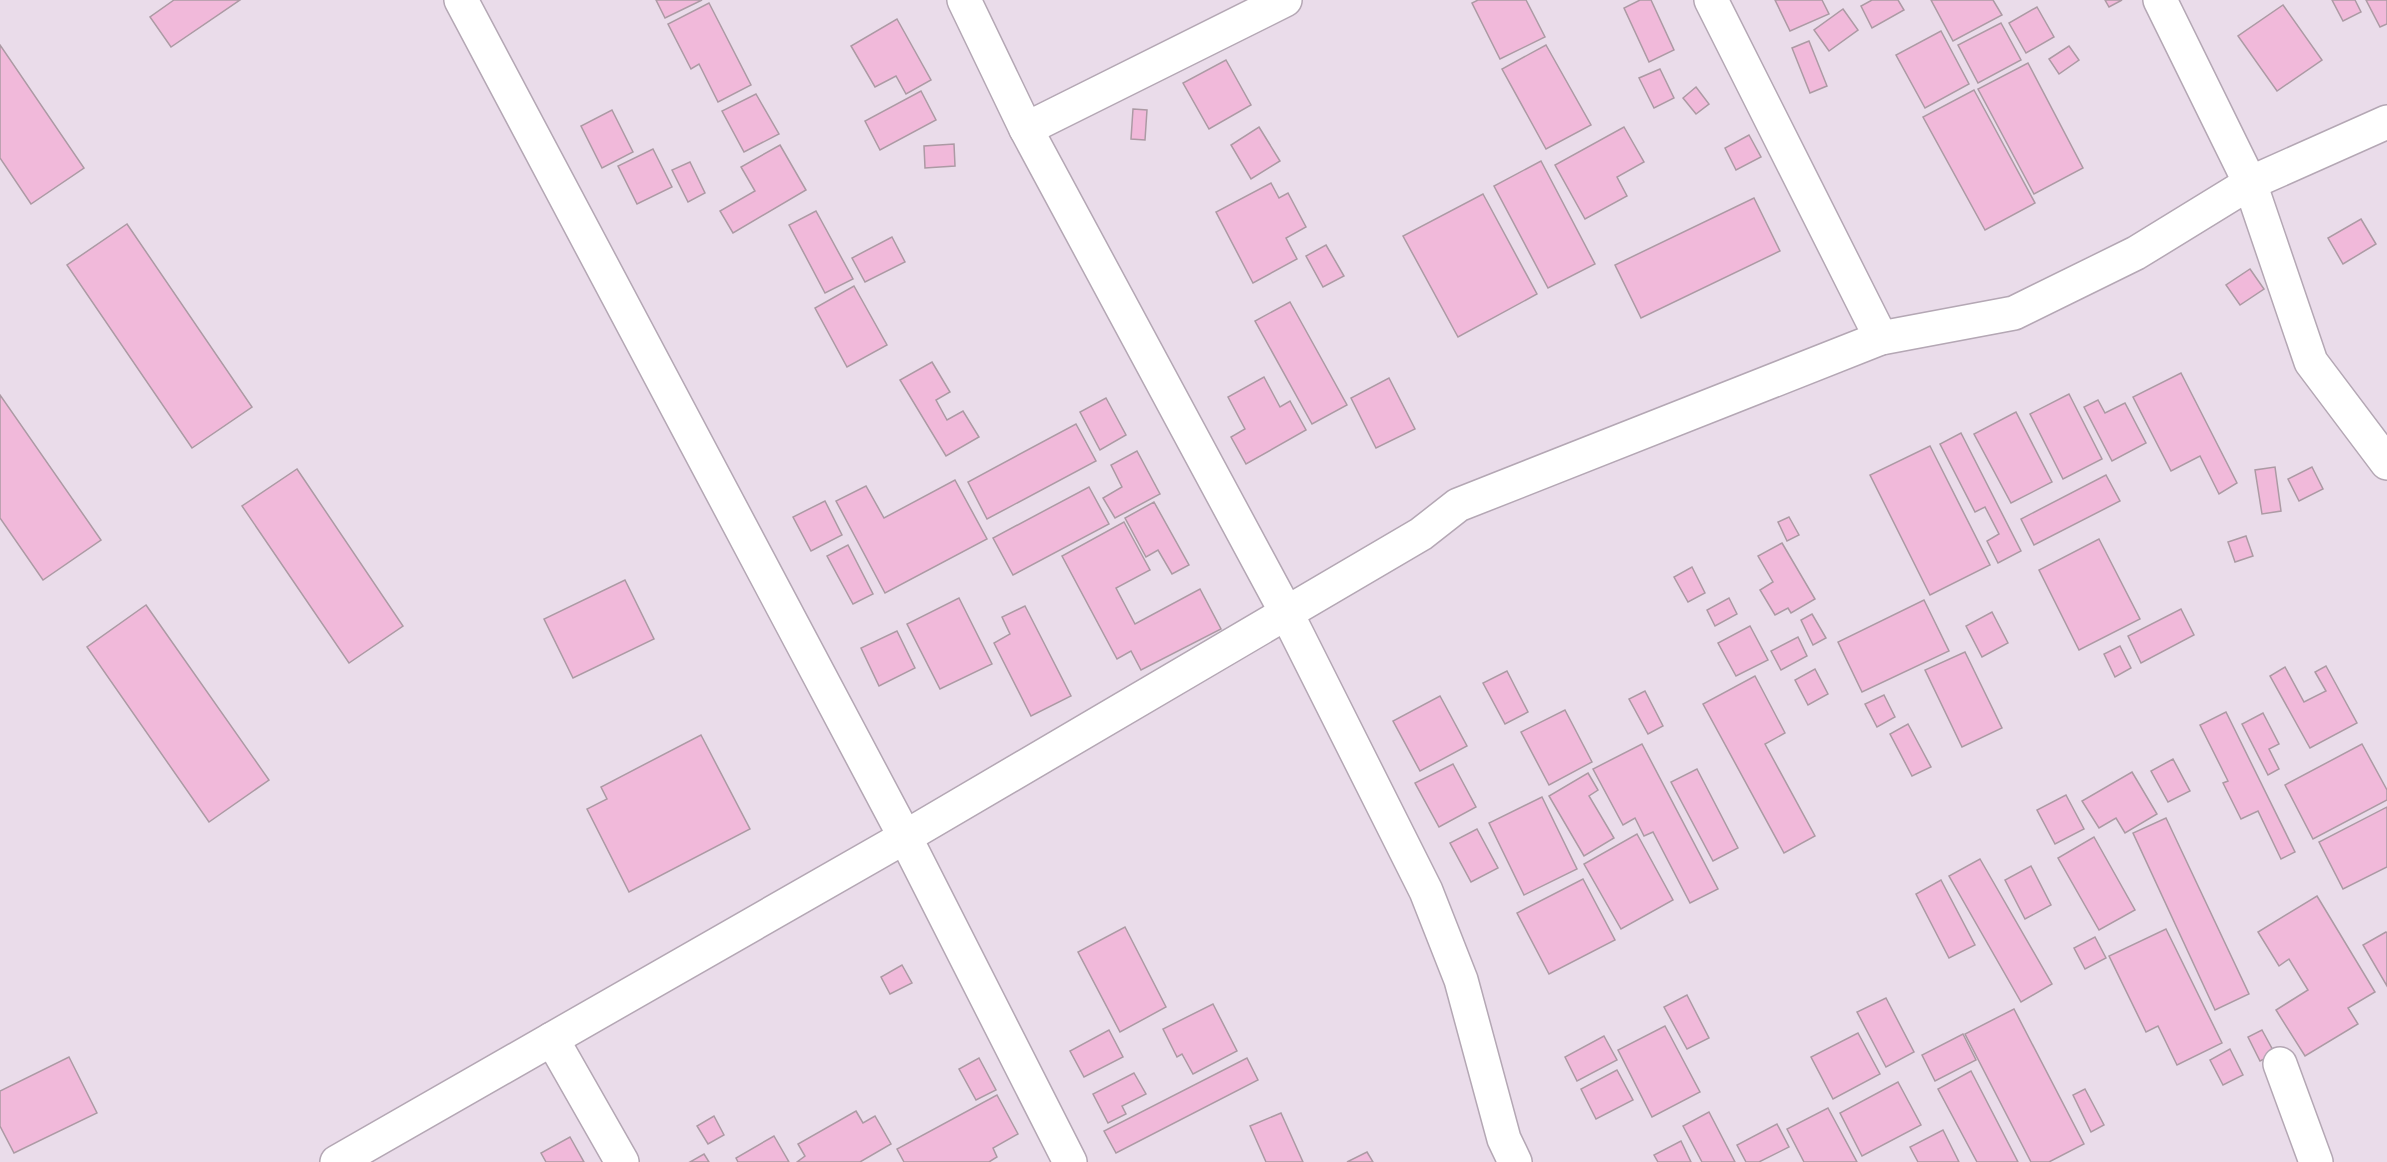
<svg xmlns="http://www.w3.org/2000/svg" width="2387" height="1162" font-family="'Times New Roman',serif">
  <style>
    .building { fill: #f1b9da; stroke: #ac9aa4; stroke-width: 1.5 }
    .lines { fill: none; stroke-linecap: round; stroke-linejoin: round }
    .street-casing { stroke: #b4a7b4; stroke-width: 36 }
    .street { stroke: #fff; stroke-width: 33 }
  </style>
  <rect width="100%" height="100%" fill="#eadcea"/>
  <g class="building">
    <polygon points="174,0 240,0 171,47 150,17"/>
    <polygon points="656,0 702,0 665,18"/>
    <polygon points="1478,0 1526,0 1545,37 1500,59 1472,3"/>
    <polygon points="1640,0 1651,0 1674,50 1649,62 1624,8"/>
    <polygon points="1775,0 1822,0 1829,14 1790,31"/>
    <polygon points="1872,0 1898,0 1904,10 1872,28 1861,6"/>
    <polygon points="1931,0 1993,0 2002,15 1953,41"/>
    <polygon points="2105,0 2122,0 2109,7"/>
    <polygon points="2332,0 2355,0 2361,12 2343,21"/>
    <polygon points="2366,0 2387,0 2387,24 2380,27"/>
    <polygon points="709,3 751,85 718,102 699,64 691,69 668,24"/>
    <polygon points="2283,5 2322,60 2277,91 2238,36"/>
    <polygon points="2037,7 2054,37 2026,53 2009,23"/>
    <polygon points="1843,9 1858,30 1829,51 1814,30"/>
    <polygon points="897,19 931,80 906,94 896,76 875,87 851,46"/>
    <polygon points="2001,23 2021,60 1978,83 1958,45"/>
    <polygon points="1941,31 1969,84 1925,108 1896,55"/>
    <polygon points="1809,41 1827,86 1810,93 1792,48"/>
    <polygon points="0,45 84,168 31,204 0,158"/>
    <polygon points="1546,45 1591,125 1546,149 1502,69"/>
    <polygon points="2069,46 2079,60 2059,74 2049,59"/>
    <polygon points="1226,60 1251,105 1209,129 1183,83"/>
    <polygon points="2028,63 2083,168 2034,194 1978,89"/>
    <polygon points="1660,69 1674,98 1654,108 1639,78"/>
    <polygon points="1696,87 1709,104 1696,114 1683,98"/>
    <polygon points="1974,90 2035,203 1985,230 1923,117"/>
    <polygon points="921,91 936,120 880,150 865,121"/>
    <polygon points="756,94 779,134 744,152 722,111"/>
    <polygon points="1133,109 1147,110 1145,140 1131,139"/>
    <polygon points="612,110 633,152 602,168 581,126"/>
    <polygon points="1259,127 1280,161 1251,179 1231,145"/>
    <polygon points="1624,127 1644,162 1617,177 1627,196 1585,219 1555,165"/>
    <polygon points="1749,135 1761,157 1736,170 1725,148"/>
    <polygon points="954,144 955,166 925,168 924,146"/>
    <polygon points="780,145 806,190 733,233 720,211 755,191 741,167"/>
    <polygon points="653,149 672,187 637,204 618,166"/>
    <polygon points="1541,161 1595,264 1548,288 1494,186"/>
    <polygon points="690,162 705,193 688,202 672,170"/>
    <polygon points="1271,183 1279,198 1288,193 1306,227 1286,238 1297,259 1253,283 1216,212"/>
    <polygon points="1483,194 1537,294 1458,337 1403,236"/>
    <polygon points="1754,198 1780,251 1641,318 1615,265"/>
    <polygon points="816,211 853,279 825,293 789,225"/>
    <polygon points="2361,219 2376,244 2343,264 2328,238"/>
    <polygon points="127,224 252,407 192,448 67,265"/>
    <polygon points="892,237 905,262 865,282 852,258"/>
    <polygon points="1326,245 1344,276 1323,287 1306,256"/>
    <polygon points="2250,269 2264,289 2240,305 2226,285"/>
    <polygon points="854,286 887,345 847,367 815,308"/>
    <polygon points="1290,302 1347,405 1312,424 1255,321"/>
    <polygon points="932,362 950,392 936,400 947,420 963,411 979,437 946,456 900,380"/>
    <polygon points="2181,373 2237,483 2219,494 2200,456 2171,471 2133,397"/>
    <polygon points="1264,377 1280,407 1290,401 1306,430 1246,464 1231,437 1245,429 1228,397"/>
    <polygon points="1389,378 1415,429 1376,448 1351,398"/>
    <polygon points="2069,394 2102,459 2063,479 2030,414"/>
    <polygon points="0,395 101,540 43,580 0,518"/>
    <polygon points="1106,398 1126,435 1100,450 1080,412"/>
    <polygon points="2098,400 2105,413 2125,403 2146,443 2112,461 2084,407"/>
    <polygon points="2016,412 2052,482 2011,503 1974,434"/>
    <polygon points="1076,424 1096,461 987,519 968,482"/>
    <polygon points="1961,433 2021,551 1998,563 1987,541 1999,534 1985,507 1975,512 1940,444"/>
    <polygon points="1930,446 1990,565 1930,595 1870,475"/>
    <polygon points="1137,451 1160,494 1115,518 1103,498 1122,487 1111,465"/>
    <polygon points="2275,467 2281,511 2262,514 2255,470"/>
    <polygon points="2312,467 2323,489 2299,501 2288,479"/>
    <polygon points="297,469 403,626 349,663 242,506"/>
    <polygon points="2106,475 2120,501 2034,545 2021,519"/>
    <polygon points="955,480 987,539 885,593 836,501 866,486 884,518"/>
    <polygon points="1089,487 1109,524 1013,575 993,538"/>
    <polygon points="825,501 842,535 811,551 793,517"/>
    <polygon points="1154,502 1189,565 1172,574 1158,550 1146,557 1125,518"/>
    <polygon points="1789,517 1799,535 1787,541 1778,522"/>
    <polygon points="1124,522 1150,570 1116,588 1135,624 1200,589 1221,629 1141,670 1131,651 1117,659 1062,556"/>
    <polygon points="2246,536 2253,556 2235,562 2228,542"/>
    <polygon points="2099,539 2140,619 2079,650 2039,570"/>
    <polygon points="1782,543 1815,599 1791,613 1788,608 1775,615 1760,590 1773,582 1758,556"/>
    <polygon points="848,545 873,594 853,604 827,556"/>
    <polygon points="1692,567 1705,593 1688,602 1674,577"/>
    <polygon points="625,580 654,639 573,678 544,619"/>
    <polygon points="959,598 992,664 940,689 907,624"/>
    <polygon points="1729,598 1737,614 1715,626 1707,610"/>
    <polygon points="1924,600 1949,651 1862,692 1838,642"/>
    <polygon points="146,605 269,780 209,822 87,647"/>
    <polygon points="1025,606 1071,696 1031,716 994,643 1010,634 1002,617"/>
    <polygon points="2181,609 2194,635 2141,663 2128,636"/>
    <polygon points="1992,612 2008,643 1982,657 1966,626"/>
    <polygon points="1812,614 1826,638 1813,645 1801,620"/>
    <polygon points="1750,626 1768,660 1736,676 1718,643"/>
    <polygon points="897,631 915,668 879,686 861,648"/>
    <polygon points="1798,637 1807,656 1781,670 1771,651"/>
    <polygon points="2120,646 2131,668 2115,677 2104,654"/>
    <polygon points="1965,652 2002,728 1962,747 1925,670"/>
    <polygon points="2326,666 2357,723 2310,748 2270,676 2285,667 2304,702 2326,691 2315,672"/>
    <polygon points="1815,669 1828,694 1808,705 1795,680"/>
    <polygon points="1507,671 1528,712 1505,724 1483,683"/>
    <polygon points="1755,676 1785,733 1765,744 1815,836 1784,853 1703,704"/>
    <polygon points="1645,691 1663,726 1648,734 1629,699"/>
    <polygon points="1884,695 1895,717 1877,727 1865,704"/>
    <polygon points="1440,696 1467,746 1420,771 1393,721"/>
    <polygon points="1565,710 1592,762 1549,785 1521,732"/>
    <polygon points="2226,712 2295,852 2281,859 2258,811 2241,819 2223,783 2228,781 2200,725"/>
    <polygon points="2263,713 2279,744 2269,749 2279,769 2268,775 2242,724"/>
    <polygon points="1908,724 1931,767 1912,776 1890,734"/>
    <polygon points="701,735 750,829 629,892 587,809 607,799 601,787"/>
    <polygon points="1642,744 1718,889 1690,903 1653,832 1644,836 1635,818 1623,825 1593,769"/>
    <polygon points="2362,744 2387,790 2387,800 2313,839 2285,785"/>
    <polygon points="2173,759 2190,791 2168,802 2151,771"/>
    <polygon points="1453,764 1476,807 1439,827 1415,783"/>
    <polygon points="1697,769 1738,848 1713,861 1671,782"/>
    <polygon points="2132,772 2157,814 2125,833 2116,818 2099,828 2082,801"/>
    <polygon points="1588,773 1598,790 1589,796 1614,838 1584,856 1549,796"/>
    <polygon points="2066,795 2084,829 2055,844 2037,810"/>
    <polygon points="1542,797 1577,869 1524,895 1489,823"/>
    <polygon points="2387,807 2387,867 2343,889 2319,842"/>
    <polygon points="2166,818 2249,994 2215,1010 2133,833"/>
    <polygon points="1477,829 1498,868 1471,882 1450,843"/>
    <polygon points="1637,834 1673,900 1621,929 1584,864"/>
    <polygon points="2094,837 2135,910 2099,930 2058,858"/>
    <polygon points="1980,859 2052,984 2021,1002 1949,876"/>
    <polygon points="2031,866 2051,905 2025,919 2005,880"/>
    <polygon points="1583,879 1615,940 1549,974 1517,913"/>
    <polygon points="1941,880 1975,945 1949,958 1916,894"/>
    <polygon points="2317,896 2375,992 2348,1008 2358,1024 2305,1056 2276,1010 2308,990 2289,959 2279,966 2258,932"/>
    <polygon points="1125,927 1166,1007 1120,1032 1078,952"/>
    <polygon points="2166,929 2222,1043 2177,1065 2158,1026 2146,1032 2109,956"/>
    <polygon points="2386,932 2387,933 2387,986 2363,945"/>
    <polygon points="2095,937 2106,958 2085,969 2074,948"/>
    <polygon points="902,965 912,983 890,994 881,977"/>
    <polygon points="1687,995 1709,1038 1687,1049 1664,1007"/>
    <polygon points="1886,998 1914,1052 1886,1067 1857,1012"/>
    <polygon points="1213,1004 1237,1051 1193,1074 1182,1054 1177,1057 1163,1029"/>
    <polygon points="2014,1009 2084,1144 2049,1162 2031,1162 1965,1034"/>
    <polygon points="1665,1026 1700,1092 1652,1117 1618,1050"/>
    <polygon points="1109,1030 1123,1057 1084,1077 1070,1051"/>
    <polygon points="2262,1030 2275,1054 2260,1061 2248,1037"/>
    <polygon points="1858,1033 1880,1074 1833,1099 1811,1057"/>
    <polygon points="1963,1034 1976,1060 1935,1081 1922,1055"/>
    <polygon points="1604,1036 1617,1060 1577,1081 1565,1057"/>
    <polygon points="2230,1049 2243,1075 2223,1085 2210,1060"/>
    <polygon points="69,1057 97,1113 14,1153 0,1126 0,1091"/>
    <polygon points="979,1058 996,1090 976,1100 959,1069"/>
    <polygon points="1247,1058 1258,1080 1116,1153 1104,1131"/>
    <polygon points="1617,1070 1633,1100 1596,1119 1581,1089"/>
    <polygon points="1971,1071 2018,1162 1977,1162 1938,1089"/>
    <polygon points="1134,1073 1146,1094 1122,1106 1126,1114 1108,1123 1093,1094"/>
    <polygon points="1898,1082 1921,1125 1862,1156 1840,1113"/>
    <polygon points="2085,1089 2104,1125 2091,1132 2073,1095"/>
    <polygon points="997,1095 1018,1134 993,1148 997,1157 989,1162 904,1162 897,1149"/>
    <polygon points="1828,1108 1857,1162 1804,1162 1787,1129"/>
    <polygon points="856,1111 863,1123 875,1116 891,1144 860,1162 797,1162 805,1156 798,1144"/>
    <polygon points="1709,1112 1735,1162 1702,1162 1683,1126"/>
    <polygon points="1281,1113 1303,1162 1266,1162 1250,1126"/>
    <polygon points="714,1116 724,1135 708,1144 697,1126"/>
    <polygon points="1777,1124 1789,1147 1759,1162 1746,1162 1737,1145"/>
    <polygon points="1943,1130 1959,1162 1918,1162 1910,1147"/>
    <polygon points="774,1136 789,1162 738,1162 736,1158"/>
    <polygon points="570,1137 584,1162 546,1162 541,1153"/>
    <polygon points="1681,1141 1691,1162 1658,1162 1654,1155"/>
    <polygon points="1367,1152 1373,1162 1347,1162"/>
    <polygon points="704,1154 709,1162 690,1162"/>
  </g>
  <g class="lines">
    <g class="street-casing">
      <g id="street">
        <polyline points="461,0 905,837 1070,1162"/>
        <polyline points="964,0 1026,129 1286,612 1426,891 1461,980 1504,1139 1515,1162"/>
        <polyline points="1711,0 1881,338"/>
        <polyline points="2160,0 2250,183 2311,362 2387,463"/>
        <polyline points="1026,129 1285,0"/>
        <polyline points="552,1039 622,1162"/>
        <polyline points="2280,1064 2316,1162"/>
        <polyline points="337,1162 905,837 1421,534 1458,505 1881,338 2014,313 2136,253 2250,183 2387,122"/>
      </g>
    </g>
    <use href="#street" class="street"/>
  </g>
</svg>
